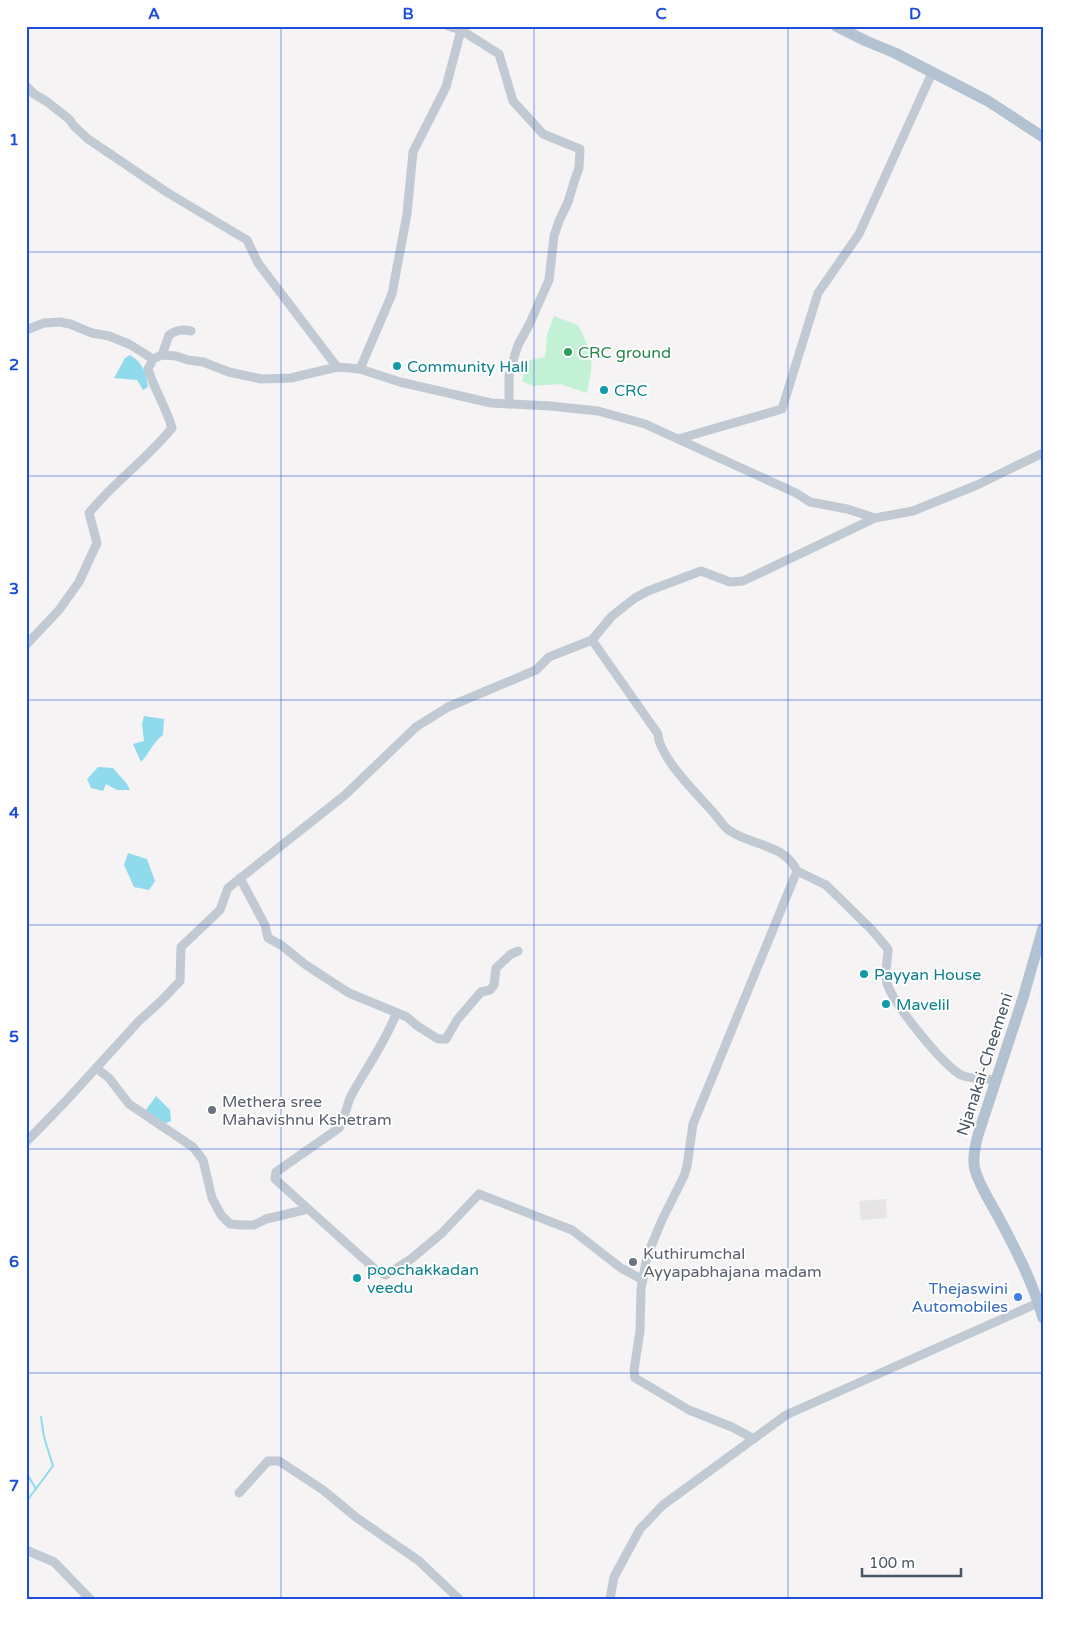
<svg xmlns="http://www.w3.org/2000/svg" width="1069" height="1625" font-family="'Varela Round',sans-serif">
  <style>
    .education { fill: #e6e4e5 }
    .green { fill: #c3f1d5 }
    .water { fill: #90daee }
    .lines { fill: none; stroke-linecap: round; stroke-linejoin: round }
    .stream { stroke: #90daee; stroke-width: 2 }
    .minor { stroke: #c1cad2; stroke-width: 9 }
    .major { stroke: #b3c2d1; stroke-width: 11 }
    .grid { fill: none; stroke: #1d4ed8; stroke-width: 1; stroke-opacity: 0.55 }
    .leisure-dot { fill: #2e9e5b; stroke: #fff; stroke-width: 2 }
    .culture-dot { fill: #0f9aa8; stroke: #fff; stroke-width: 2 }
    .worship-dot { fill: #6b7280; stroke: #fff; stroke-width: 2 }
    .shop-dot { fill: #3f7fe0; stroke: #fff; stroke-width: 2 }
    .labels { text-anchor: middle; stroke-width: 4; stroke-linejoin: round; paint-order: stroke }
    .leisure-label { font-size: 16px; fill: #27864d; stroke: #fff; text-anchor: start }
    .culture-label { font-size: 16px; fill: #0d838f; stroke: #fff; text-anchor: start }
    .street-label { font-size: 16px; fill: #4a5661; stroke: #fff }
    .worship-label { font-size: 16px; fill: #5b616d; stroke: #fff; text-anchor: start }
    .shop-label { font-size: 16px; fill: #366cbe; stroke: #fff; text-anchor: end }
    .neatline { fill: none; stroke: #1d4ed8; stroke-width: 2 }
    .grid-label { font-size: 16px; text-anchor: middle; font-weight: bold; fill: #1d4ed8 }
  </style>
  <rect width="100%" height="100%" fill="#f5f3f3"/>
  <polygon class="education" points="886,1199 887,1218 861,1220 859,1201"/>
  <path class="green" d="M554 316 578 325C594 356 594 360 587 393L560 384 533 386 522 381 527 361 545 357 547 335Z"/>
  <g class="water">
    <path d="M130 355C143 363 146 372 148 387L143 390 137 380 114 378 125 358Z"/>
    <path d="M144 716 164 719 163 735C153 742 150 753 141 762L133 744 144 741 142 724Z"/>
    <polygon points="98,767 113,768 127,784 130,790 117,790 106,784 103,791 91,788 87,779"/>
    <polygon points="128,853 147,859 155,881 149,890 134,887 124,865"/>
    <polygon points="156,1096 170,1110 171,1121 166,1123 154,1121 146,1110"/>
  </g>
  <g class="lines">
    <g class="stream">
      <polyline points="26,1472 36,1489"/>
      <polyline points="26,1502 53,1466 44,1437 41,1417"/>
    </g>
    <g class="minor">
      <polyline points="448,26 461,30 499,54 513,101 543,134 580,149 579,168 575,179 568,202 559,221 554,236 549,280 529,325 518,345 513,361 509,376 509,404"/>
      <polyline points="26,86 34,94 46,101 69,119 74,126 88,139 168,193 247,240 258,263 337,367"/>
      <polyline points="26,330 44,323 60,322 70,324 92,333 109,336 129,344 153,359"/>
      <path d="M162 355 169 335C177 330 182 329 191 331"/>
      <polyline points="360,369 392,294 407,214 413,152 446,87 461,30 464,26"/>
      <polyline points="678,439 782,409 818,293 859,234 932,73"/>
      <path d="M592 640 658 734C659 757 697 794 712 811 718 817 723 827 730 831 753 846 784 844 797 871L826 885 871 929 888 949C888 959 884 974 887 983 893 1004 943 1065 961 1075 969 1079 987 1079 995 1080"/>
      <path d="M26 645 59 610 79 582 97 543 89 513C114 482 147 459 172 428 166 407 154 389 148 369L153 359 162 355 176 356 188 360 203 362 229 372 261 379 291 378 337 367 360 369 400 382 491 403 550 406 598 411 645 424 796 493 810 502 847 509 875 518 913 511 977 485 1043 453"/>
      <polyline points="240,878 265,925 268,938 281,945 306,965 349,993 407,1017 416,1025 438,1039 446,1039 457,1020 481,992 490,990 494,985 496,968 511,954 518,951"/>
      <path d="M396 1014C385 1043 366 1068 351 1096 346 1106 346 1117 339 1128L276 1172 275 1179 376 1270 386 1275 411 1259 442 1233 479 1194 572 1230 621 1268 643 1280"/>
      <polyline points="96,1068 109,1078 129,1104 193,1147 203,1160 212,1198 221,1215 230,1224 241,1225 254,1225 266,1219 308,1209"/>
      <polyline points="26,1142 65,1102 139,1021 162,1000 180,981 181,947 220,910 228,888 345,795 416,727 448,707 536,670 549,657 592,640 612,616 635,598 648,591 701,571 730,582 743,581 875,518"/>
      <polyline points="754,1439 732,1427 689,1410 635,1378 634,1370 640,1331 641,1289 647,1256 662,1220 684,1176 687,1166 693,1124 797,871"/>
      <polyline points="239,1493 268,1461 279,1461 323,1490 357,1518 419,1561 459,1599"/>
      <polyline points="26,1550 54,1562 90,1599"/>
      <polyline points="610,1599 614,1577 640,1529 663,1505 786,1415 1038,1303"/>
    </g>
    <g class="major">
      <polyline points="836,26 866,41 895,53 988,101 1043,137"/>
      <path d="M1043 928 1023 998 978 1135C975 1146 972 1159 975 1170 980 1187 991 1203 999 1218 1016 1250 1033 1283 1043 1318"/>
    </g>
  </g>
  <path class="grid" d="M281 26V1599M534 26V1599M788 26V1599M26 252H1043M26 476H1043M26 700H1043M26 925H1043M26 1149H1043M26 1373H1043"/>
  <circle class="leisure-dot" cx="568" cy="352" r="5"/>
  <g class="culture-dot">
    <circle cx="397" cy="366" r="5"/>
    <circle cx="604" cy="390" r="5"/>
    <circle cx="864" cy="974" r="5"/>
    <circle cx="886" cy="1004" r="5"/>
    <circle cx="357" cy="1278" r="5"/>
  </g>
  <g class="worship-dot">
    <circle cx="212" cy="1110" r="5"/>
    <circle cx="633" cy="1262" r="5"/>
  </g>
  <circle class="shop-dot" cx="1018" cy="1297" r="5"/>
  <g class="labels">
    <g class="leisure-label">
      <text x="578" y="358">CRC ground</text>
    </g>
    <g class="culture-label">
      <text x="407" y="372">Community Hall</text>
      <text x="614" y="396">CRC</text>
      <text x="874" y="980">Payyan House</text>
      <text x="896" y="1010">Mavelil</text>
      <text x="367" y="1275">poochakkadan<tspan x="367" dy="18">veedu</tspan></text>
    </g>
    <g class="street-label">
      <text transform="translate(984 1064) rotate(-72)" y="6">Njanakai-Cheemeni</text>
    </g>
    <g class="worship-label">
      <text x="222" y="1107">Methera sree<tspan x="222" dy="18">Mahavishnu Kshetram</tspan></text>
      <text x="643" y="1259">Kuthirumchal<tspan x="643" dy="18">Ayyapabhajana madam</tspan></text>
    </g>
    <g class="shop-label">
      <text x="1008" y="1294">Thejaswini<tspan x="1008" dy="18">Automobiles</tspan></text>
    </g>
  </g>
  <rect width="1069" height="1625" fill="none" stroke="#ffffff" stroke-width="55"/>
  <path d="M862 1568v8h99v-8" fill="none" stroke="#4a5661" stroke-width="2.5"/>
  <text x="869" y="1568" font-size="15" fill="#4a5661" stroke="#ffffff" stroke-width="4" paint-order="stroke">100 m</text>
  <rect x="28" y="28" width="1014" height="1570" class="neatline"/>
  <g class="grid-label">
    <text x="154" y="19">A</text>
    <text x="408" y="19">B</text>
    <text x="661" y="19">C</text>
    <text x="915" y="19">D</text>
    <text x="14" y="145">1</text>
    <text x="14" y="370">2</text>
    <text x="14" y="594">3</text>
    <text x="14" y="818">4</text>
    <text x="14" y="1042">5</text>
    <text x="14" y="1267">6</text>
    <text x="14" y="1491">7</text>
  </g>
</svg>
